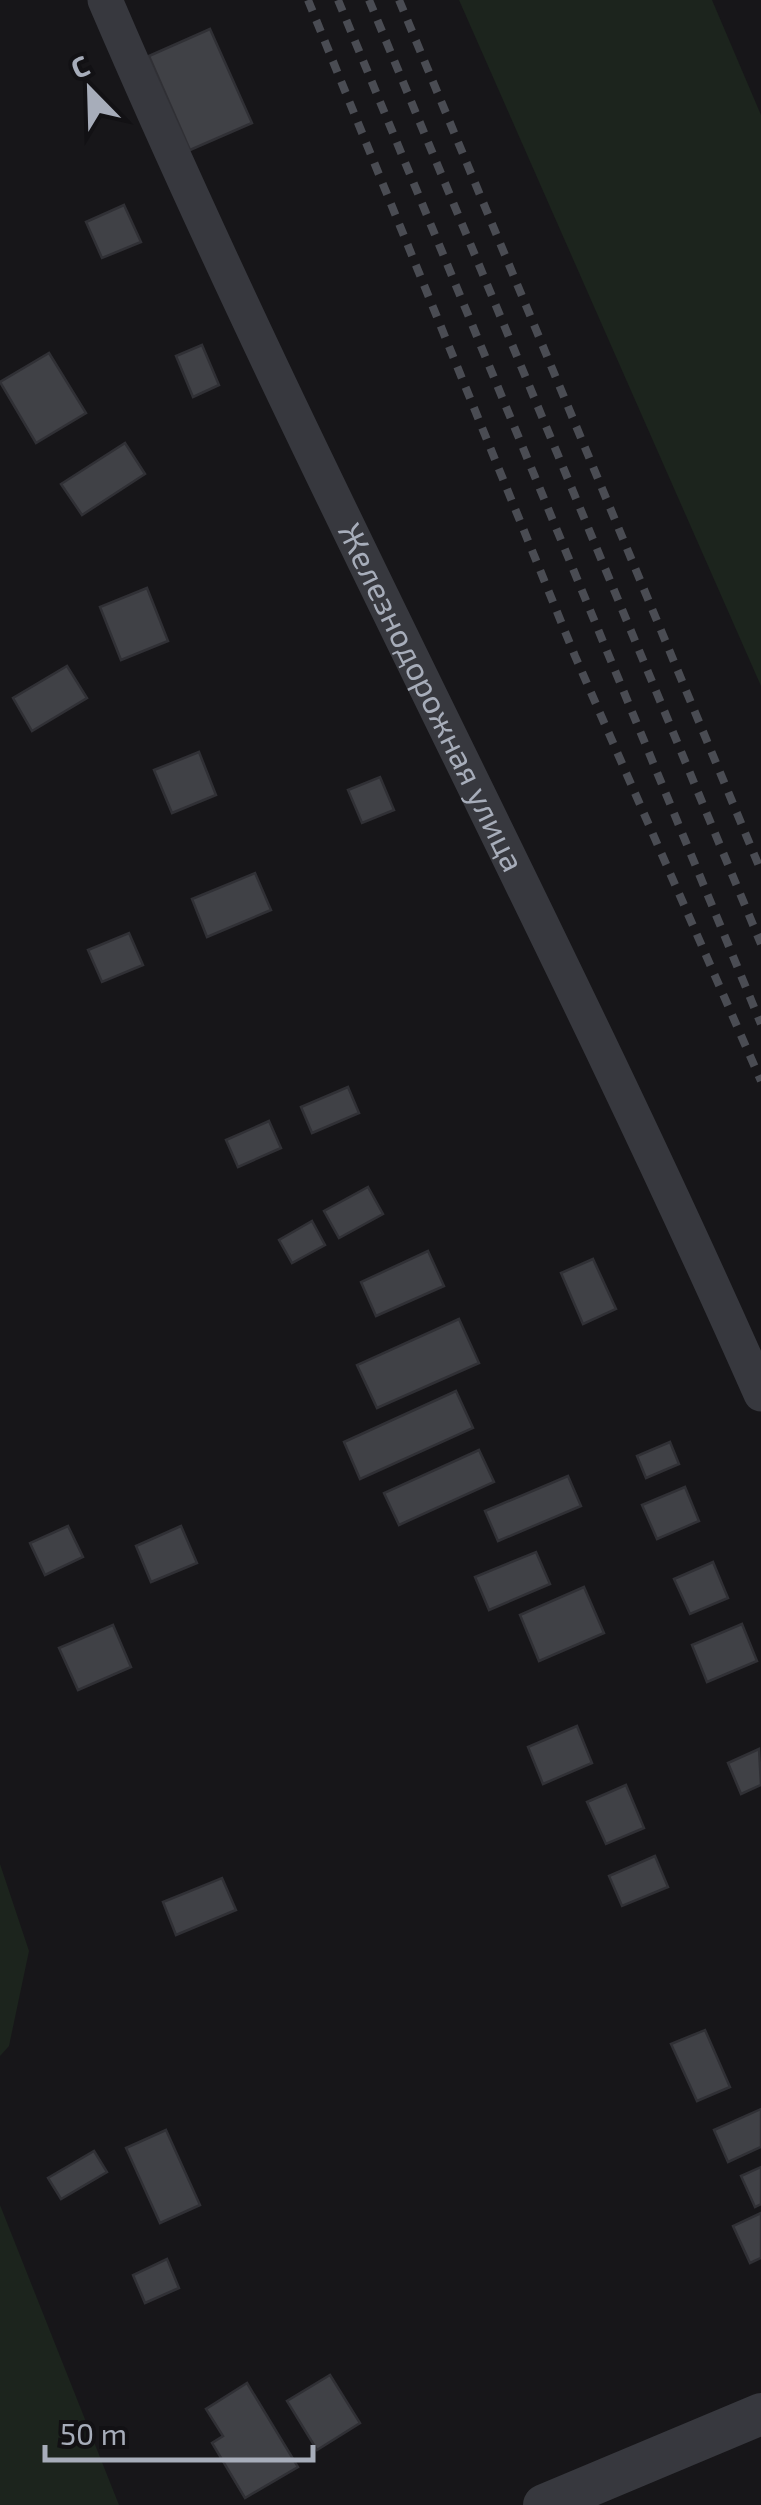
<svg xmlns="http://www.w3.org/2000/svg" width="761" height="2505" font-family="'Exo 2',sans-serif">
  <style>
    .green { fill: #1c241d }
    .building { fill: #404146; stroke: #303035; stroke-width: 2.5 }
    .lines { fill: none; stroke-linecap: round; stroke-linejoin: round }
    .minor { stroke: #37383e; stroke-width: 35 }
    .tertiary { stroke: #37383e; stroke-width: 42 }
    .rail { stroke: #4a4c53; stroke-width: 8; stroke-dasharray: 12 10; stroke-linecap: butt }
    .labels { text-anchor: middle; stroke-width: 8; stroke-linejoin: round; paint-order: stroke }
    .street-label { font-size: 32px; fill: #a7adba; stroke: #121114 }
  </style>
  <rect width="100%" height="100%" fill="#171619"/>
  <g class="green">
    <polygon points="459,0 712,0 761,115 761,686"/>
    <polygon points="0,1864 29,1951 9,2046 0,2056"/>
    <polygon points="0,2205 117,2500 119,2505 0,2505"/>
  </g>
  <g class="building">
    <polygon points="210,29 252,123 190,150 149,56"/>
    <polygon points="124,205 141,242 102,258 86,222"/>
    <polygon points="202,345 219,385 193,397 176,356"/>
    <polygon points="49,353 86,413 36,443 0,382"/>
    <polygon points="125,443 145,474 82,515 61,484"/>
    <polygon points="147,588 168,641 121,660 100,607"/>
    <polygon points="67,666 87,698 32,731 13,698"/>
    <polygon points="199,752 216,795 172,813 154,770"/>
    <polygon points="380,777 394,810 362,823 348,790"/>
    <polygon points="255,873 271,910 207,937 192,899"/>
    <polygon points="129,933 143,965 102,982 88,950"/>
    <polygon points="348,1087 359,1113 312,1133 301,1107"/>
    <polygon points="269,1121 281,1148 238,1167 226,1140"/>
    <polygon points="368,1187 383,1214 339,1238 324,1211"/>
    <polygon points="312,1221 325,1245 292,1263 279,1240"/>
    <polygon points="428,1251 444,1286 376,1316 361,1282"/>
    <polygon points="593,1259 616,1309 583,1324 561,1273"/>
    <polygon points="459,1319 479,1363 377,1408 357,1365"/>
    <polygon points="456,1391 473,1428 360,1479 344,1442"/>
    <polygon points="670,1442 679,1464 646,1478 637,1456"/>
    <polygon points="479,1450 494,1482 399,1525 384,1493"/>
    <polygon points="568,1476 581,1506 498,1541 485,1511"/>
    <polygon points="685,1487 699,1521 657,1539 642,1505"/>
    <polygon points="68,1526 83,1557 45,1575 30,1543"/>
    <polygon points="181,1526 197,1563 151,1582 136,1546"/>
    <polygon points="536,1552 550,1584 489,1610 475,1577"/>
    <polygon points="713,1562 728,1598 690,1614 674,1579"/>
    <polygon points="584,1587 604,1633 539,1661 520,1615"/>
    <polygon points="742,1624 757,1661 707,1682 692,1645"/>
    <polygon points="113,1625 131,1667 78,1690 59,1648"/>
    <polygon points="577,1726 592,1763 543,1784 528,1747"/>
    <polygon points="759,1749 761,1785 741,1794 728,1763"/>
    <polygon points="626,1785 644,1828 606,1844 587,1802"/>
    <polygon points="655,1856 668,1887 622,1906 609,1876"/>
    <polygon points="222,1878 236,1910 176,1935 163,1902"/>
    <polygon points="705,2030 730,2087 697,2101 671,2044"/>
    <polygon points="761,2109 761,2147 728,2162 714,2130"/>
    <polygon points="166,2130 200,2205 160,2223 126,2148"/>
    <polygon points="94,2151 107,2172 61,2199 48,2178"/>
    <polygon points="761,2167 761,2204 755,2207 741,2176"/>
    <polygon points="761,2213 761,2258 750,2263 733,2226"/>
    <polygon points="167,2259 179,2288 145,2303 133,2275"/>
    <polygon points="330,2375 360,2423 317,2450 287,2401"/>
    <polygon points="247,2383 298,2467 245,2498 212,2443 223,2436 206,2409"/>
  </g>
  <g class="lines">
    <path class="minor" id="s1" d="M105 0C307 472 554 924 761 1394"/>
    <polyline class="tertiary" points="544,2505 761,2414"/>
    <g class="rail">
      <polyline points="308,0 575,656 761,1081"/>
      <polyline points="338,0 761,1024"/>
      <polyline points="369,0 761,944"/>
      <polyline points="399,0 761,871"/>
    </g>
  </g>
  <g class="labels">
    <g class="street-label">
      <text dy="11" stroke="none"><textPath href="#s1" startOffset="770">Железнодорожная улица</textPath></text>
    </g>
  </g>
  <g transform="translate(90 90) rotate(337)" stroke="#121114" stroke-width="8" paint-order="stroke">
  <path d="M0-8L18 38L0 25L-18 38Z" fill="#a7adba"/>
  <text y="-15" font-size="28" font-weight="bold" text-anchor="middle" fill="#a7adba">С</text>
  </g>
  <path d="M45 2445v15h268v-15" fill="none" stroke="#a7adba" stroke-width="5"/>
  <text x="60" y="2445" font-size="30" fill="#a7adba" stroke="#121114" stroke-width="8" paint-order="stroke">50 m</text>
</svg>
